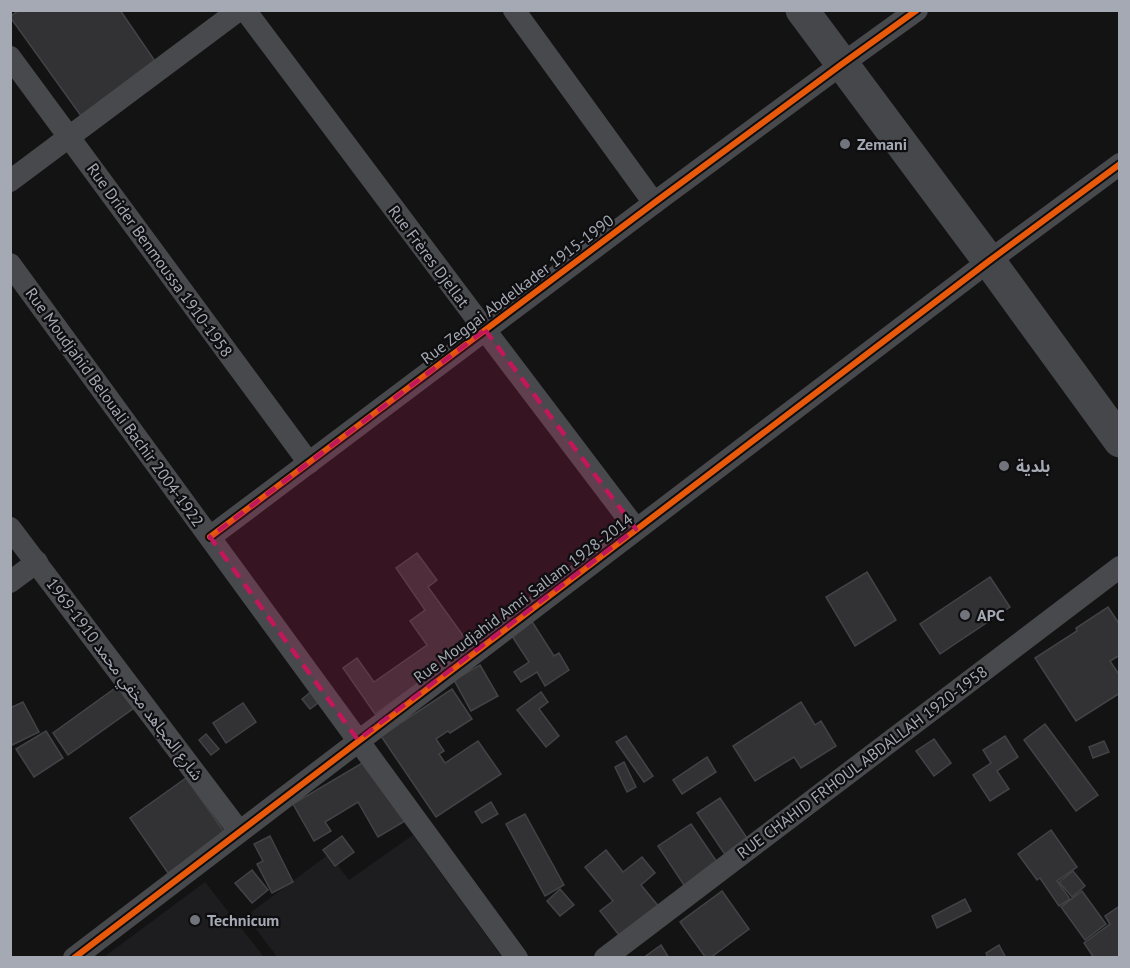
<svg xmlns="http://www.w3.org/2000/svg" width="1130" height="968" font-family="'PT Sans','Noto Sans Arabic',sans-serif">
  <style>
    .built { fill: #1d1d1f }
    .building { fill: #323234; stroke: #424346; stroke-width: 1.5 }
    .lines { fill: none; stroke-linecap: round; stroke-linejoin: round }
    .minor { stroke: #48494c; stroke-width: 22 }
    .secondary { stroke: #46474a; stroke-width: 33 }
    .cycleway-casing { stroke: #0e0d0f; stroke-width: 10 }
    .cycleway { stroke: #e8590c; stroke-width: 6 }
    .marked { fill: #c2185b; fill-opacity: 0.2; stroke: #c2185b; stroke-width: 4.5; stroke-dasharray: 12 8; stroke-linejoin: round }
    .poi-dot { fill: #71747c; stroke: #0e0d0f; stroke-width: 2 }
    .labels { text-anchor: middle; stroke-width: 4.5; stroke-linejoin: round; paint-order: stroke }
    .poi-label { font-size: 16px; font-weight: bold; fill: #a4a9b4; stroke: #0e0d0f; text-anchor: start }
    .street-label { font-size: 16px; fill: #a4a9b4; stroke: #0e0d0f }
  </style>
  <rect width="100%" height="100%" fill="#131313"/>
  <g class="built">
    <polygon points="413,835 502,957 277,957 246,916 329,854 349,880"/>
    <polygon points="205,882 264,957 104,957"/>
  </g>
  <g class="building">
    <polygon points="19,10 120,10 157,64 84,120 10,17"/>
    <polygon points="417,553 437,580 428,587 470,645 375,714 343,668 357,658 374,682 427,645 410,621 425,610 396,568"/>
    <polygon points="867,572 896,620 855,646 826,597"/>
    <polygon points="990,577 1010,607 940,654 920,624"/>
    <polygon points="1108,607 1120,625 1120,655 1110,661 1120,676 1120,693 1076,721 1035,658 1077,631 1076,628"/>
    <polygon points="531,620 554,656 559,653 569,670 545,686 537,672 521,682 514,672 529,662 510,633"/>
    <polygon points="480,665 498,696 471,711 454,680"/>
    <polygon points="118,686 134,708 68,755 53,733"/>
    <polygon points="318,686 326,697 310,709 302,699"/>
    <polygon points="452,689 472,719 450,733 448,731 436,739 444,751 439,754 445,763 478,741 501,774 436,817 381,736"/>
    <polygon points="541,692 548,702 539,709 559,736 546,747 517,710"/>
    <polygon points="23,702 39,732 10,746 10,708"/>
    <polygon points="801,702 815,725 821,721 836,746 801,768 794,757 755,781 733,746"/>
    <polygon points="243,703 256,722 226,743 213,723"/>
    <polygon points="1045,724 1098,795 1076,811 1024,740"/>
    <polygon points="46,731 63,758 34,777 16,749"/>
    <polygon points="206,734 219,749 211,755 199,740"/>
    <polygon points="626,736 653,776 644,782 616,742"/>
    <polygon points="1005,736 1018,757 997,771 1009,789 990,801 973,775 991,763 983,750"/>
    <polygon points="934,739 951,763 934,776 916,751"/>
    <polygon points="1104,741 1109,752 1093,758 1089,747"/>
    <polygon points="707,757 716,772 682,794 673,780"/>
    <polygon points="369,759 405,821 378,837 358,802 325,822 331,831 314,841 293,804"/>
    <polygon points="624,762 636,787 627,792 615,767"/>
    <polygon points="186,778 225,833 168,873 130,818"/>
    <polygon points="720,798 749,841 726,856 697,813"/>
    <polygon points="491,802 498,814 482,823 475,812"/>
    <polygon points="525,814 564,885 545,896 506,824"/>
    <polygon points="691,824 719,865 686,888 658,846"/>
    <polygon points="1051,830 1077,867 1057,881 1070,899 1059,906 1040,878 1037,880 1018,854"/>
    <polygon points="270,836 293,882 272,893 257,864 263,861 254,844"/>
    <polygon points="342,836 354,852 335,866 323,850"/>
    <polygon points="606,850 623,872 642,857 655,873 641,885 660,908 622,939 600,911 613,901 585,867"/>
    <polygon points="252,870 268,890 252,903 235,883"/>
    <polygon points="1073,871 1085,886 1072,897 1059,882"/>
    <polygon points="560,889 574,905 560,916 547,901"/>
    <polygon points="722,891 749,929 710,958 706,958 680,922"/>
    <polygon points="1082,891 1106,924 1085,940 1061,907"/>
    <polygon points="965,899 971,911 937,928 932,916"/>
    <polygon points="1120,906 1120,958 1094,958 1084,943 1110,924 1105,916"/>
    <polygon points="661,945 669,958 643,958"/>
    <polygon points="999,945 1006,958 988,958 986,953"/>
  </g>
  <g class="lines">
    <g class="minor">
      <polyline points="245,10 485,330 636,529"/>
      <polyline points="514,10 654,203"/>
      <polyline points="10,57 309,463"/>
      <polyline points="10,181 239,10"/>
      <polyline points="10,264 517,958"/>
      <polyline points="10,528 239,831"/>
      <polyline points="210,537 654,203 842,64 917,10"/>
      <polyline points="10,582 37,562"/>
      <polyline points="74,958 989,261 1120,164"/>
      <polyline points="605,958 1120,567"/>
    </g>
    <polyline class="secondary" points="802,10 989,261 1120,441"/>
    <g class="cycleway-casing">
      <g id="cycleway">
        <polyline points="210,537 654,203 842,64 917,10"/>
        <polyline points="74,958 989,261 1120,164"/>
      </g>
    </g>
    <use href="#cycleway" class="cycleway"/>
  </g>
  <path class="marked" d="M485 330 636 529 358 740 210 537Z"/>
  <g class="poi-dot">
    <circle cx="845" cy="144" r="6"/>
    <circle cx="1004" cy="466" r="6"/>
    <circle cx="965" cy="615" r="6"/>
    <circle cx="195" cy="920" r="6"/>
  </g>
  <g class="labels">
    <g class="poi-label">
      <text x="857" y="150">Zemani</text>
      <text x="1016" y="472">بلدية</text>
      <text x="977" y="621">APC</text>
      <text x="207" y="926">Technicum</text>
    </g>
    <g class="street-label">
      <text transform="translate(429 256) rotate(53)" y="6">Rue Frères Djellat</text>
      <text transform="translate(160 260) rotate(54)" y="6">Rue Drider Benmoussa 1910-1958</text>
      <text transform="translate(517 289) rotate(-37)" y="6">Rue Zeggai Abdelkader 1915-1990</text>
      <text transform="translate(115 407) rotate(54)" y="6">Rue Moudjahid Belouali Bachir 2004-1922</text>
      <text transform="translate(523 598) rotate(-37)" y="6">Rue Moudjahid Amri Sallam 1928-2014</text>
      <text transform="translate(125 679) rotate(53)" y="6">شارع المجاهد مخفي محمد 1910-1969</text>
      <text transform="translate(862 762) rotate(-37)" y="6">RUE CHAHID FRHOUL ABDALLAH 1920-1958</text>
    </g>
  </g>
  <rect width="1130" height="968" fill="none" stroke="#a4a9b4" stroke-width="24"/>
</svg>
